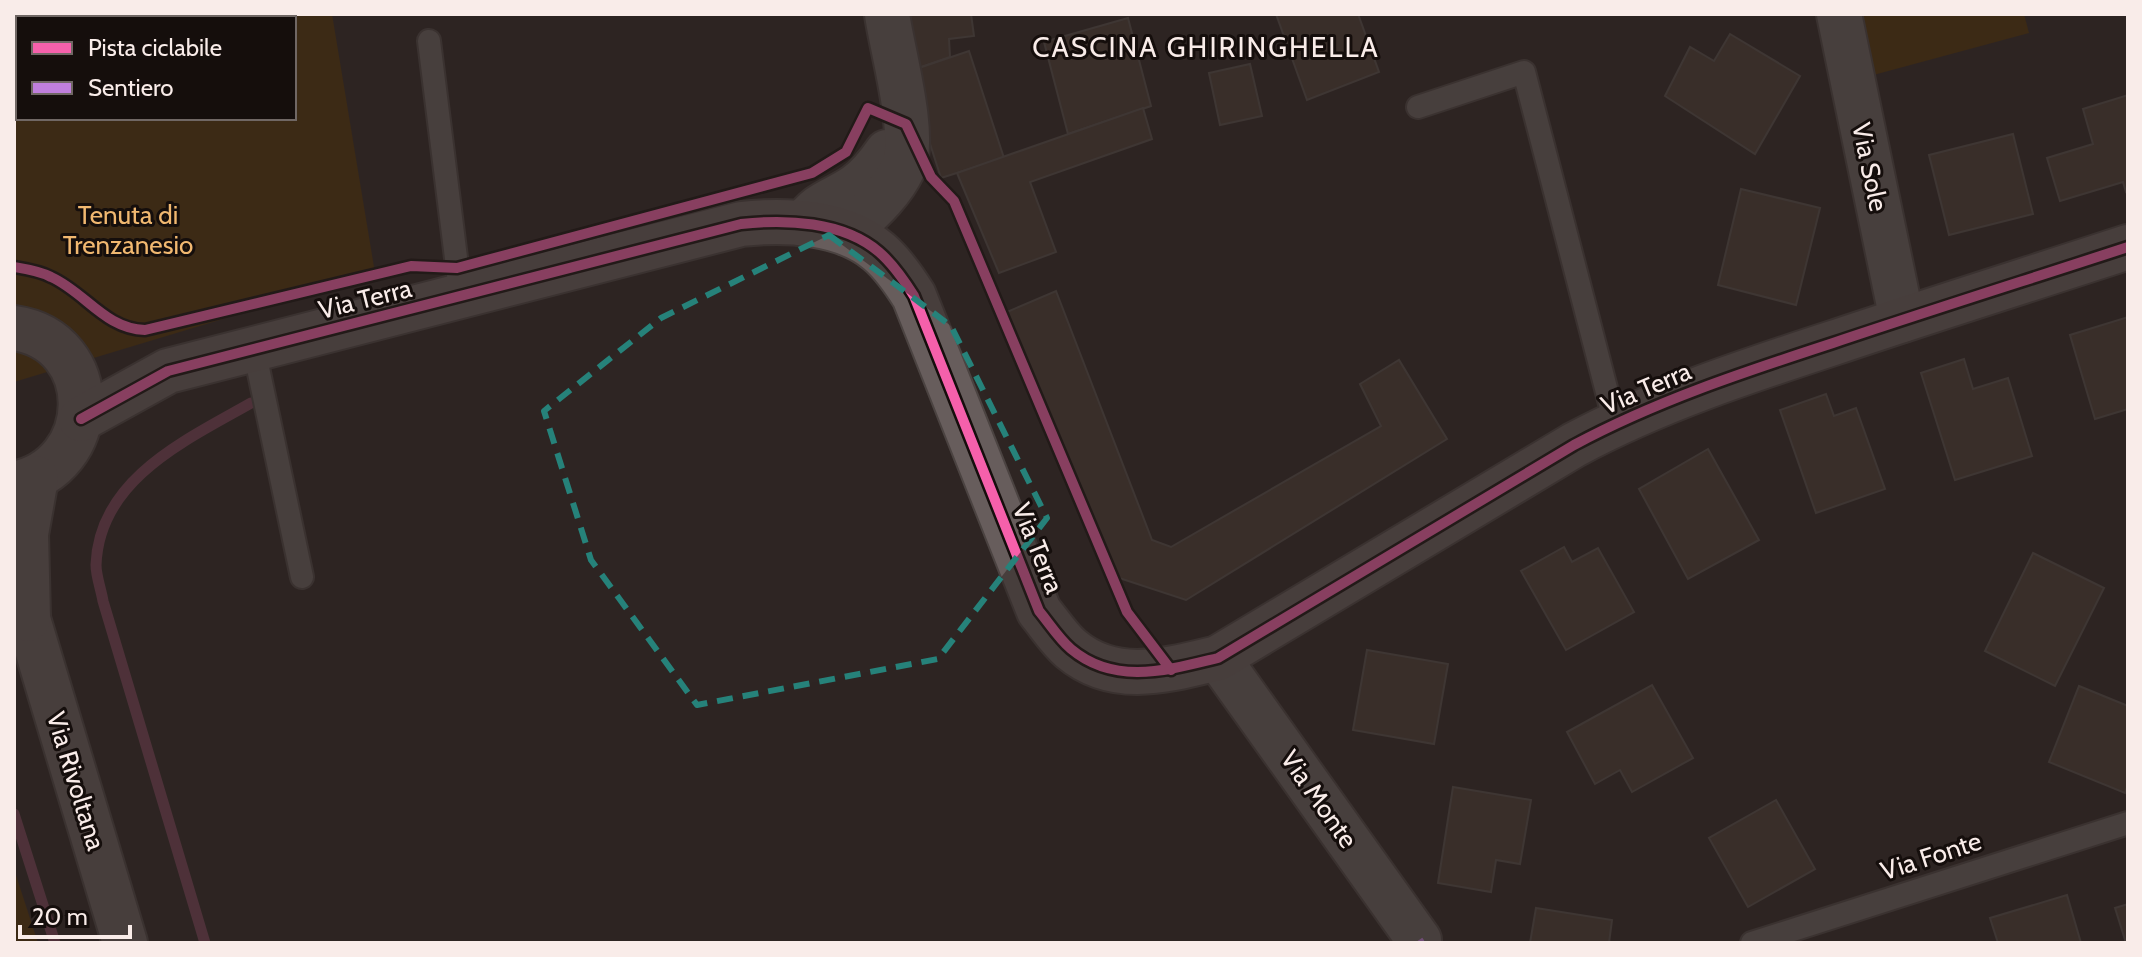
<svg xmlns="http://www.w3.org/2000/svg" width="2142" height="957" font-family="Cabin,sans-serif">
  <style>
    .green { fill: #4e3105; fill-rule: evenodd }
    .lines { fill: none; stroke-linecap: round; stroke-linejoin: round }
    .stream { stroke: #764256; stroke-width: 11 }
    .building { fill: #473a32; stroke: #534c48; stroke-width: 2 }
    .lane-casing { stroke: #4b4341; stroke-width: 26 }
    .street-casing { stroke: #4b4341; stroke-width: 48 }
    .secondary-casing { stroke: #4b4341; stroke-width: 48 }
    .lane { stroke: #675f5d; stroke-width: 22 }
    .street { stroke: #675f5d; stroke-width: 44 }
    .secondary { stroke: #675d5c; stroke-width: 44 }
    .quiet { stroke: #c07fdc; stroke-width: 8; stroke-dasharray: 16 8; stroke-linecap: butt }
    .cycleway-casing { stroke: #150e0c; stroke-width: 15 }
    .cycleway { stroke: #f560ab; stroke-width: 10 }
    .marked { fill: none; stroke: #26827a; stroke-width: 6; stroke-dasharray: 16 10; stroke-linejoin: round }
    .labels { text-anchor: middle; stroke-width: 6; stroke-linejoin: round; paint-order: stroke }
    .street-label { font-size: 26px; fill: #f9ece9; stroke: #150e0c }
    .park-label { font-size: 26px; fill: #f1b870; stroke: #150e0c }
    .neighbourhood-label { font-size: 28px; letter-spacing: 2px; fill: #f9ece9; stroke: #150e0c }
  </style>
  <rect width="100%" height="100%" fill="#2e2523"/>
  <g class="green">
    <path d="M14 14H332L375 273 14 382ZM18 18H294V118H18Z"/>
    <polygon points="1854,14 2024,14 2029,33 1866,77"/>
    <polygon points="14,869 38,943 14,943"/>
  </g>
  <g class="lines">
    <g class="stream">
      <polyline points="14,814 55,943"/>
      <path d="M205 943 103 601C101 589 96 576 96 565 99 479 186 440 251 403"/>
    </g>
  </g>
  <g class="building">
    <polygon points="900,14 971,14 974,36 949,39 950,57 907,72"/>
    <polygon points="1276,14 1358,14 1379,72 1307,100"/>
    <polygon points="1128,18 1151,106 1068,134 1044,42"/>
    <polygon points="1730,34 1800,76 1755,154 1665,96 1690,47 1714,61"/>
    <polygon points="969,51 1004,158 941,178 907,72"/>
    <polygon points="1250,64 1262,116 1220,125 1209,73"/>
    <polygon points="2128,95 2128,191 2126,192 2123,182 2060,201 2047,158 2093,144 2083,109"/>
    <polygon points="1143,108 1152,139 1030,182 1056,252 999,273 957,173"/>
    <polygon points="2013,134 2033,214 1949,235 1929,155"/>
    <polygon points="1741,189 1820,208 1796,305 1718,285"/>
    <polygon points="1056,291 1152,540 1171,547 1381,426 1360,384 1399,360 1447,439 1186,600 1119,578 1007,312"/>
    <polygon points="2128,317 2128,409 2095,419 2070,335"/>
    <polygon points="1964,359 1973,389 2008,378 2032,456 1955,480 1921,373"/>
    <polygon points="1826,394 1834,416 1856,408 1885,489 1816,513 1780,410"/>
    <polygon points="1708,449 1759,540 1688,579 1639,489"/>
    <polygon points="1564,547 1572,562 1598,548 1634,612 1566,650 1521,571"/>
    <polygon points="2033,553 2104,588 2055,686 1985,651"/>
    <polygon points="1367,650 1448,664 1434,744 1353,730"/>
    <polygon points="1652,685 1693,758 1632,792 1620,770 1595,784 1567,732"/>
    <polygon points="2079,686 2128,706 2128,785 2125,793 2049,762"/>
    <polygon points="1453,787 1531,800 1520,864 1496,860 1491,892 1438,883"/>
    <polygon points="1776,800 1815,869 1748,907 1709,838"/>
    <polygon points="2067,895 2081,943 1998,943 1990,918"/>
    <polygon points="2128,904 2128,943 2126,943 2115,908"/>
    <polygon points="1536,908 1612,920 1609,943 1530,943"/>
  </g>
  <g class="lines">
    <g class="lane-casing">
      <g id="lane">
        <polyline points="429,41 461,298"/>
        <polyline points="1418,107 1524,72 1615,423"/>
        <polyline points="254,349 302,577"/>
        <polyline points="1752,943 2128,823"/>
      </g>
    </g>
    <g class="street-casing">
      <g id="street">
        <polyline points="1839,14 1902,320"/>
        <path d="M804 224C819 201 835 201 856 186 869 177 878 165 887 152"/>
        <path d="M847 233C867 214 891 194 903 168 917 136 892 50 887 14"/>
        <polyline points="1218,658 1419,940"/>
      </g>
    </g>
    <g class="secondary-casing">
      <g id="secondary">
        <path d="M14 328C104 341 102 467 14 484"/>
        <path d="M81 419 168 371 741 224C785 219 843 221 879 252 893 264 904 280 914 296L1039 611C1049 623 1059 639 1071 649 1115 686 1168 670 1218 658L1574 445C1656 401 1744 372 1833 343 1931 310 2030 279 2128 247"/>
        <polyline points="14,590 28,619 125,943"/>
        <polyline points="28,619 26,534 36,478"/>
      </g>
    </g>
    <use href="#lane" class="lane"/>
    <use href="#street" class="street"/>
    <use href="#secondary" class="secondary"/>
    <polyline class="quiet" points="1419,940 1421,943"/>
    <g class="cycleway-casing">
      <g id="cycleway">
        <path d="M14 267C26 269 40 271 51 277 85 292 105 329 145 330L411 266 457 268 812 173 846 152 868 108 906 124 931 177 954 201 1127 612 1171 670"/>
        <path d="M81 419 168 371 741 224C785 219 843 221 879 252 893 264 904 280 914 296L1039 611C1049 623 1059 639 1071 649 1115 686 1168 670 1218 658L1574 445C1656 401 1744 372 1833 343 1931 310 2030 279 2128 247"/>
      </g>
    </g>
    <use href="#cycleway" class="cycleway"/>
  </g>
  <path d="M0 0H2142V957H0ZM829 235 951 326 1047 518 938 659 697 705 591 560 544 411 661 318Z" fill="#2e2523" fill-opacity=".55" fill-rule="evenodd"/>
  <path class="marked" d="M829 235 951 326 1047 518 938 659 697 705 591 560 544 411 661 318Z"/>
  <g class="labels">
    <g class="street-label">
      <text transform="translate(1870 167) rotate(78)" y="9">Via Sole</text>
      <text transform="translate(365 299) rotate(-14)" y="9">Via Terra</text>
      <text transform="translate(1646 388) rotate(-23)" y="9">Via Terra</text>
      <text transform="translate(1038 548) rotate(68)" y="9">Via Terra</text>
      <text transform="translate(76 781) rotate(73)" y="9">Via Rivoltana</text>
      <text transform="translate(1319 799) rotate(55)" y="9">Via Monte</text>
      <text transform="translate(1931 856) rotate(-18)" y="9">Via Fonte</text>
    </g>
    <g class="park-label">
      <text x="128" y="224">Tenuta di<tspan x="128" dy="30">Trenzanesio</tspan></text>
    </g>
    <g class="neighbourhood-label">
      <text x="1206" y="57">CASCINA GHIRINGHELLA</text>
    </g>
  </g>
  <rect width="2142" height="957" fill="none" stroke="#f9ece9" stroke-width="32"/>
  <rect x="16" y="16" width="280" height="104" fill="#150e0c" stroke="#706764" stroke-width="2"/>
  <rect x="32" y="42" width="40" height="12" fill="#f560ab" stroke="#706764" stroke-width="2"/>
  <text x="88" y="56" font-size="24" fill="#f9ece9">Pista ciclabile</text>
  <rect x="32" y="82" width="40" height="12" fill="#c07fdc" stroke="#706764" stroke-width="2"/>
  <text x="88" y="96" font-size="24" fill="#f9ece9">Sentiero</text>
  <path d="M20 925v12h110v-12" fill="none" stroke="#f9ece9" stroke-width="4"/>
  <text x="32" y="925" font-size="24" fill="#f9ece9" stroke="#150e0c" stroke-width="6" paint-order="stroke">20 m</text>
</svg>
